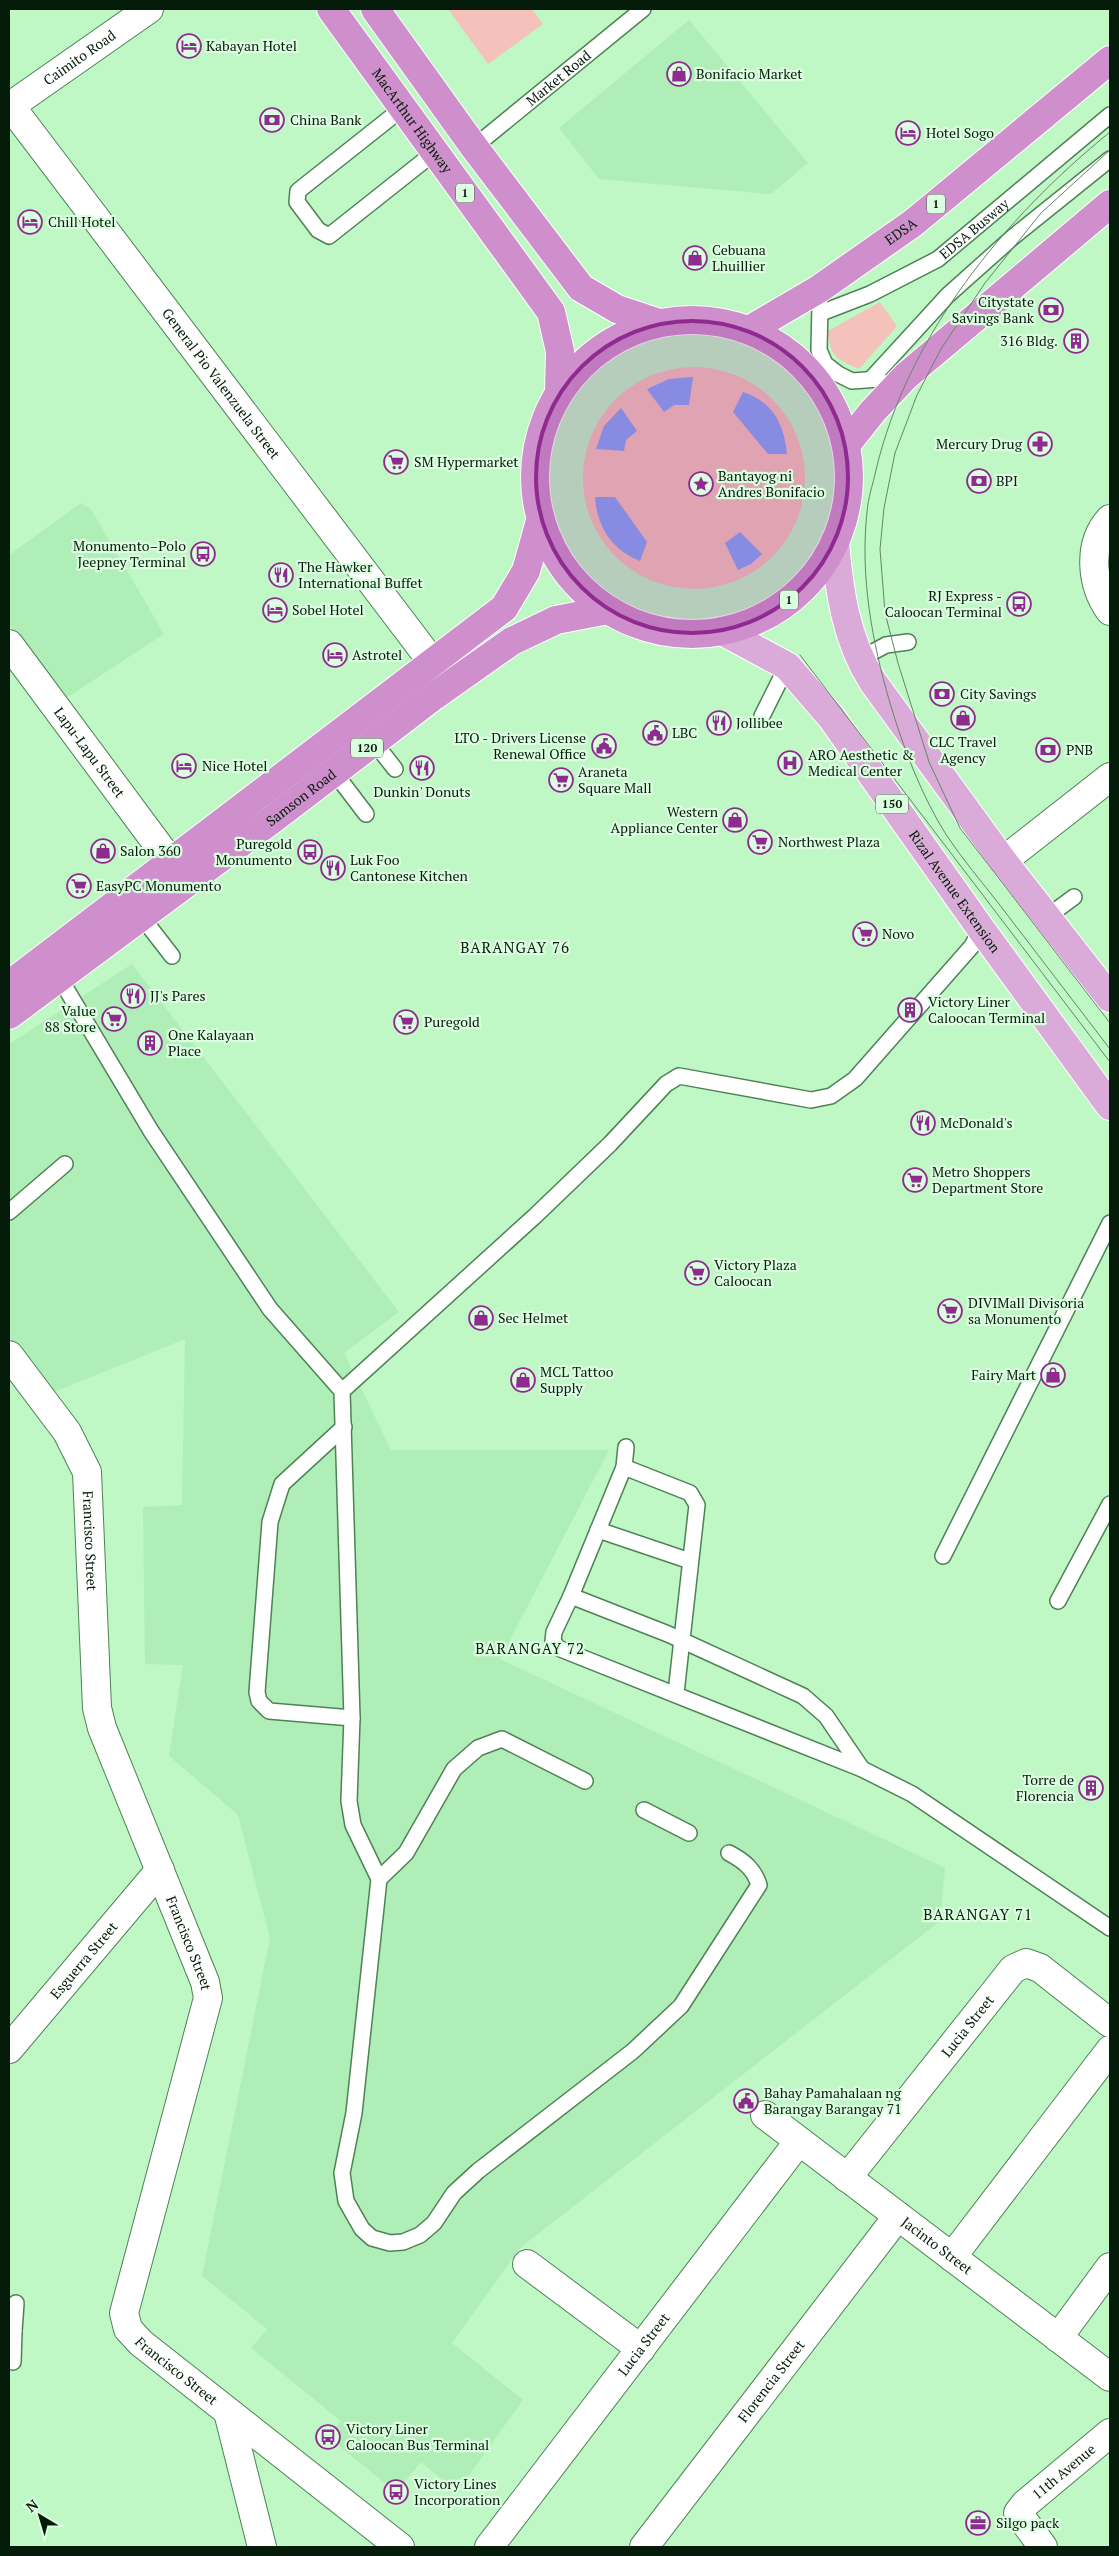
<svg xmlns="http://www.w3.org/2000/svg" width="1119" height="2556" font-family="'PT Serif',serif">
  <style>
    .built { fill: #b0eeb7 }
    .green { fill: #f4c2bb }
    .water { fill: #85a4f6 }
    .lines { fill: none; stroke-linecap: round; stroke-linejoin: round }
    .service-casing { stroke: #4e8256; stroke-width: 18 }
    .minor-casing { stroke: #4e8256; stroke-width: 30 }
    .primary-casing { stroke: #fff; stroke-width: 30 }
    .trunk-casing { stroke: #fff; stroke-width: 30 }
    .service { stroke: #fff; stroke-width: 15 }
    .minor { stroke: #fff; stroke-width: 28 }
    .primary { stroke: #daabd9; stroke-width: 28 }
    .trunk { stroke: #ce8fcc; stroke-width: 28 }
    .tram { stroke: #618866; stroke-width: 1 }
    .marked { fill: #8f2a90; fill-opacity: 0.2; stroke: #8f2a90; stroke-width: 4; stroke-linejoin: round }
    .labels { text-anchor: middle; stroke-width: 4.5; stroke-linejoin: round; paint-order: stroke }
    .shield { fill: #dcfee0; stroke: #46604a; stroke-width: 1 }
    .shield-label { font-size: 12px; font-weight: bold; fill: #061c0a }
    .poi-label { font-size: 14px; fill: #061c0a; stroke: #dcfee0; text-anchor: start }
    .street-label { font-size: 14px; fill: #061c0a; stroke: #dcfee0 }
    .neighbourhood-label { font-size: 15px; letter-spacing: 1px; fill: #061c0a; stroke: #dcfee0 }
  </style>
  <rect width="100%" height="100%" fill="#bff7c5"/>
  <g class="built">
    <polygon points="689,20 808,163 771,194 599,179 559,128"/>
    <polygon points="81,503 91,509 164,634 66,698 9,624 9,555"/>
    <polygon points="132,964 399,1312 344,1353 391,1450 609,1450 500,1659 945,1868 940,1921 520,2248 452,2343 523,2400 457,2492 421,2462 396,2492 328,2437 341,2421 251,2348 267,2329 202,2276 270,1938 238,1815 169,1756 183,1665 145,1664 143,1507 182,1505 185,1339 54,1392 9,1336 9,1044"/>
  </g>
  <g class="green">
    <polygon points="448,9 532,9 543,24 488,64"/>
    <path d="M880 302 897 326 859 369C838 360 829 356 828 331Z"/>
    <circle cx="694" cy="478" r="111"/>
  </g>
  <g class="water">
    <polygon points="693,377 689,405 674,405 664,412 647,389 669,379"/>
    <path d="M743 392C773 402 784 424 787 454H768L733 412Z"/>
    <polygon points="621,408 637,431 626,440 624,451 596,449 604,426"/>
    <path d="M595 497H615L647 542 640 561C612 550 597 527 595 497Z"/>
    <polygon points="740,532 762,554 751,564 738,570 725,543"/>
  </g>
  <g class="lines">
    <g class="service-casing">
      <g id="service">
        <polyline points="404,107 298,191 297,202 318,230 329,236 435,152"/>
        <path id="s1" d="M474 147 643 9"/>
        <polyline points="820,305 819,350 825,364 838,374 852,381 879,379"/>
        <path id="s2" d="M821 313 870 294 938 259 1110 115"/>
        <polyline points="871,379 948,295 1013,237 1110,159"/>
        <polyline points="858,660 886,645 908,642"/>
        <polyline points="762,716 787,666"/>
        <polyline points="374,742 395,769"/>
        <polyline points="334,772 366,814"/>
        <polyline points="141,916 172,956"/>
        <polyline points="1047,917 1074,897"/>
        <path d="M59 977 151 1131 270 1309 342 1391 352 1718 349 1801 353 1825 379 1879 354 2113 342 2173 346 2201 362 2229 372 2238 390 2243 403 2242 420 2235 434 2223 454 2193 478 2171 633 2051 681 2006 759 1885C754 1869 744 1861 729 1853"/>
        <polyline points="9,1212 65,1164"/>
        <polyline points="342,1391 535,1216 610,1144 666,1084 679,1076 811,1100 831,1096 855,1079 972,946 981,929"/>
        <polyline points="344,1427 282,1484 270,1522 257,1692 259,1701 269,1711 352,1718"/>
        <polyline points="626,1447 624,1467 571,1596 554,1632 553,1641 558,1648 862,1769 912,1794 1110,1928"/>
        <polyline points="624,1467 690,1493 697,1505 676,1693"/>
        <polyline points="598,1530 690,1561"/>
        <polyline points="943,1556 1110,1223"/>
        <polyline points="571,1596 668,1634 803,1696 826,1716 862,1769"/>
        <polyline points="1058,1601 1110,1504"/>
        <polyline points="644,1810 689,1833"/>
        <polyline points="379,1879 406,1853 454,1769 478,1748 502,1739 585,1781"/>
        <polyline points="9,2331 14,2331 13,2362"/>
        <polyline points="14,2331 16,2303"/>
      </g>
    </g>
    <g class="minor-casing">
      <g id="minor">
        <path id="s3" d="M9 104 433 663"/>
        <path id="s4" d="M9 107 149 9"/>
        <path d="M1110 519C1087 544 1091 585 1110 611"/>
        <path id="s5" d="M9 644 170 861"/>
        <polyline points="1003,861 1110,777"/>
        <path id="s6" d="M9 1355 67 1432 87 1472 97 1708 102 1728 205 1982 208 1998 124 2313 128 2329 141 2343 400 2547"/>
        <path id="s7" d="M9 2049 160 1870"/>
        <path id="s8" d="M765 2115 1110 2377"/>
        <path id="s9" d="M847 2178 1013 1969 1026 1963 1040 1968 1110 2023"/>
        <polyline points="952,2257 1110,2050"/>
        <polyline points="527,2264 641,2349"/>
        <polyline points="1058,2338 1110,2267"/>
        <polyline points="228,2412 262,2547"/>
        <path id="s10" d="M489 2547 799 2141"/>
        <path id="s11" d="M644 2547 898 2216"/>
        <path id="s12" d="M1043 2547 1018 2513 1025 2504 1110 2433"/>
      </g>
    </g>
    <g class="primary-casing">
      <g id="primary">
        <path d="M835 541C839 591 846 640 873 682L1003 861 1110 998"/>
        <path id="s13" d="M722 631 787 666 831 717 981 929 1110 1106"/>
      </g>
    </g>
    <g class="trunk-casing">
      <g id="trunk">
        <path id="s14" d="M331 9 551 312 560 351 559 393"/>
        <polyline points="375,9 474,147 581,288 617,309 659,323"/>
        <circle cx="692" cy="477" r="157"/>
        <path id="s15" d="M749 330 819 289 913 223 1110 60"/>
        <polyline points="846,445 873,411 906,376 1110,204"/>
        <polyline points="9,985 504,608 526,571 540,521"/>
        <path id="s16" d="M9 1015 273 819 434 696 512 641 556 620 608 610"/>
      </g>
    </g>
    <use href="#service" class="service"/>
    <use href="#minor" class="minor"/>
    <use href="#primary" class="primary"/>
    <use href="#trunk" class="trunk"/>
    <g class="tram">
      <path d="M1110 132C1004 218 908 335 876 470 873 484 868 498 867 512 860 576 872 642 890 703 903 747 922 797 947 836 963 860 982 882 999 904 1036 952 1073 1001 1110 1049"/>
      <polyline points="1110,150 1041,213 985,283 941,349 917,395 895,453 884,508 880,549 885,613 898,663 929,762 960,828 1110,1023"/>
      <polyline points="800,655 1110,1062"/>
    </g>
  </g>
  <path class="marked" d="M536 477a156 156 0 1 1 312 0a156 156 0 1 1-312 0Z"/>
  <defs>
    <g id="hotel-ring" transform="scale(1.25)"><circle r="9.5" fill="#dcfee0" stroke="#8f2a90" stroke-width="1.5"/><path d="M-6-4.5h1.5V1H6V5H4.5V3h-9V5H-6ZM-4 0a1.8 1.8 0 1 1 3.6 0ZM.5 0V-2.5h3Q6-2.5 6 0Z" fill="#8f2a90"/></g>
    <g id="shop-ring" transform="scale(1.25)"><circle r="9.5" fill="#dcfee0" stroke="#8f2a90" stroke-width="1.5"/><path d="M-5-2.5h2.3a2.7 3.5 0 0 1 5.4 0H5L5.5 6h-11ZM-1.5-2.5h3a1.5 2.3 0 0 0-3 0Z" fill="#8f2a90"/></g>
    <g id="bank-ring" transform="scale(1.25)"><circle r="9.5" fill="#dcfee0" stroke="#8f2a90" stroke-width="1.5"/><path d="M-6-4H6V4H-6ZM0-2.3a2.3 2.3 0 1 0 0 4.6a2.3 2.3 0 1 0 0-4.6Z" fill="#8f2a90"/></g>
    <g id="building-ring" transform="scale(1.25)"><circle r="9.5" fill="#dcfee0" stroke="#8f2a90" stroke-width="1.5"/><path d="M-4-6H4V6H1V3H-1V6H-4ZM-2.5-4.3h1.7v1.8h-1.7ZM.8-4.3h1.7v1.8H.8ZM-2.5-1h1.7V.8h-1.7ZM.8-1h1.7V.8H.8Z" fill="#8f2a90"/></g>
    <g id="pharmacy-ring" transform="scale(1.25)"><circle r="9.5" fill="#dcfee0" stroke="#8f2a90" stroke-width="1.5"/><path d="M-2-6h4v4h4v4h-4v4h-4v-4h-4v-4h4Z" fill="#8f2a90"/></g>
    <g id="supermarket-ring" transform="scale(1.25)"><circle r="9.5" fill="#dcfee0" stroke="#8f2a90" stroke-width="1.5"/><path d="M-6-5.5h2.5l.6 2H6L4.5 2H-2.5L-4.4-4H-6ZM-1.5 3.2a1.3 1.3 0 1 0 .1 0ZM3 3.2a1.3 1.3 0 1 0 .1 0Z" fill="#8f2a90"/></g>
    <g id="sight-ring" transform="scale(1.25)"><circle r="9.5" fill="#dcfee0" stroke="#8f2a90" stroke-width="1.5"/><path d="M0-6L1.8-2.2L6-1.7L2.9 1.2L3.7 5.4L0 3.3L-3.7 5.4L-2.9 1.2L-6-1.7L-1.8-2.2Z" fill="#8f2a90"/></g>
    <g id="bus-ring" transform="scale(1.25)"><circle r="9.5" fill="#dcfee0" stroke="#8f2a90" stroke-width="1.5"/><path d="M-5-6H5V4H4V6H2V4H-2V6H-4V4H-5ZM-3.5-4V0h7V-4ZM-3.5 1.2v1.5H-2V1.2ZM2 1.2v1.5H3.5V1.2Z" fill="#8f2a90"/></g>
    <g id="restaurant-ring" transform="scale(1.25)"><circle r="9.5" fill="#dcfee0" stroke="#8f2a90" stroke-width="1.5"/><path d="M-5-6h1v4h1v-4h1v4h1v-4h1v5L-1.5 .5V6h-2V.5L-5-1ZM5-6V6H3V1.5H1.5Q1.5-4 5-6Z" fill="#8f2a90"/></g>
    <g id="civic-ring" transform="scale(1.25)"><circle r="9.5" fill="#dcfee0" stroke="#8f2a90" stroke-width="1.5"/><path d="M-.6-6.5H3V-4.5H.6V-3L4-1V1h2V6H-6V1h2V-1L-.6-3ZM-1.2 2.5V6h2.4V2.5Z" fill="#8f2a90"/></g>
    <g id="hospital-ring" transform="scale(1.25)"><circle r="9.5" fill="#dcfee0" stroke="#8f2a90" stroke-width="1.5"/><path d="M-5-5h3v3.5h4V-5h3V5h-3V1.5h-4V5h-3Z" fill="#8f2a90"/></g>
    <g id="office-ring" transform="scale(1.25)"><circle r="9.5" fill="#dcfee0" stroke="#8f2a90" stroke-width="1.5"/><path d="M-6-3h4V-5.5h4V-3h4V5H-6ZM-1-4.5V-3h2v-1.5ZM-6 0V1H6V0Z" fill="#8f2a90"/></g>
  </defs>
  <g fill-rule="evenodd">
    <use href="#hotel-ring" x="189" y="46"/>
    <use href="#shop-ring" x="679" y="74"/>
    <use href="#bank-ring" x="272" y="120"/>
    <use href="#hotel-ring" x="908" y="133"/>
    <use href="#hotel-ring" x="30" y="222"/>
    <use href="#shop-ring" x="695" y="258"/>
    <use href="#bank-ring" x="1051" y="310"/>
    <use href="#building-ring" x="1076" y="341"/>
    <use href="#pharmacy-ring" x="1040" y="444"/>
    <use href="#supermarket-ring" x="396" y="462"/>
    <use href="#bank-ring" x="979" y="481"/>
    <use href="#sight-ring" x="701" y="484"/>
    <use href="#bus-ring" x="203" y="554"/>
    <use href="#restaurant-ring" x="281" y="575"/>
    <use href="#bus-ring" x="1019" y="604"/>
    <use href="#hotel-ring" x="275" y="610"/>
    <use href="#hotel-ring" x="335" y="655"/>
    <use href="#bank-ring" x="942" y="694"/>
    <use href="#shop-ring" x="963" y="718"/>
    <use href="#restaurant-ring" x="719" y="723"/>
    <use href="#civic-ring" x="655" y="733"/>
    <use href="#civic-ring" x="604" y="746"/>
    <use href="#bank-ring" x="1048" y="750"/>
    <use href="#hospital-ring" x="790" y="763"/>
    <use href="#hotel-ring" x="184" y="766"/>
    <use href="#restaurant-ring" x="422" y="768"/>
    <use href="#supermarket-ring" x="561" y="780"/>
    <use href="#shop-ring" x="735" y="820"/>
    <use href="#supermarket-ring" x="760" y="842"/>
    <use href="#shop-ring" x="103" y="851"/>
    <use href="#bus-ring" x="310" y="852"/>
    <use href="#restaurant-ring" x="333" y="868"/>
    <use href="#supermarket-ring" x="79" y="886"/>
    <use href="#supermarket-ring" x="865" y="934"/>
    <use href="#restaurant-ring" x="133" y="996"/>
    <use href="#building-ring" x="910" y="1010"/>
    <use href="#supermarket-ring" x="114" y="1019"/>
    <use href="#supermarket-ring" x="406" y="1022"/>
    <use href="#building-ring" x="150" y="1043"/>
    <use href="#restaurant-ring" x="923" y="1123"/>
    <use href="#supermarket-ring" x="915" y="1180"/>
    <use href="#supermarket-ring" x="697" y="1273"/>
    <use href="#supermarket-ring" x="950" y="1311"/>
    <use href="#shop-ring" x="481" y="1318"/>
    <use href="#shop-ring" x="1053" y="1375"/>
    <use href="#shop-ring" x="523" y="1380"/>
    <use href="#building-ring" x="1091" y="1788"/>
    <use href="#civic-ring" x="746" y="2101"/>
    <use href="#bus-ring" x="328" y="2437"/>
    <use href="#bus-ring" x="396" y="2492"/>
    <use href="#office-ring" x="978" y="2523"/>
  </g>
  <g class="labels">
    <g class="shield">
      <rect x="456" y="183.5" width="18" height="19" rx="4"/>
      <rect x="927" y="194.5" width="18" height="19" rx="4"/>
      <rect x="780" y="590.5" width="18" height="19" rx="4"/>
      <rect x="351" y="738.5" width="32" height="19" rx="4"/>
      <rect x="876" y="794.5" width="32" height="19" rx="4"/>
    </g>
    <g class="shield-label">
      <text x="465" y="197">1</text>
      <text x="936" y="208">1</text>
      <text x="789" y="604">1</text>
      <text x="367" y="752">120</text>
      <text x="892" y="808">150</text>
    </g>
    <g class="poi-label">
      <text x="206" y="51">Kabayan Hotel</text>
      <text x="696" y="79">Bonifacio Market</text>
      <text x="290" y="125">China Bank</text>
      <text x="926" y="138">Hotel Sogo</text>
      <text x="48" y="227">Chill Hotel</text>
      <text x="712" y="255">Cebuana<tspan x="712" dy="16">Lhuillier</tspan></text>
      <text x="1034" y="307" text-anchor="end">Citystate<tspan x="1034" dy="16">Savings Bank</tspan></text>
      <text x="1058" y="346" text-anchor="end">316 Bldg.</text>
      <text x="1022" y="449" text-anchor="end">Mercury Drug</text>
      <text x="414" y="467">SM Hypermarket</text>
      <text x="718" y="481">Bantayog ni<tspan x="718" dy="16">Andres Bonifacio</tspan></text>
      <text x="996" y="486">BPI</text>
      <text x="186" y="551" text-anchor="end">Monumento–Polo<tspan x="186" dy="16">Jeepney Terminal</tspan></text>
      <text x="298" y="572">The Hawker<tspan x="298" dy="16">International Buffet</tspan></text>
      <text x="1002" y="601" text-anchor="end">RJ Express -<tspan x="1002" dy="16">Caloocan Terminal</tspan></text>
      <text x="292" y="615">Sobel Hotel</text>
      <text x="352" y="660">Astrotel</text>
      <text x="960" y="699">City Savings</text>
      <text x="736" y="728">Jollibee</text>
      <text x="672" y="738">LBC</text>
      <text x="586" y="743" text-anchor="end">LTO - Drivers License<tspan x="586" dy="16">Renewal Office</tspan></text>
      <text x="963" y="747" text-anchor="middle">CLC Travel<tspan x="963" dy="16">Agency</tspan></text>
      <text x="1066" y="755">PNB</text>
      <text x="808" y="760">ARO Aesthetic &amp;<tspan x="808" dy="16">Medical Center</tspan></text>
      <text x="202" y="771">Nice Hotel</text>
      <text x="578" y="777">Araneta<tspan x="578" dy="16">Square Mall</tspan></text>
      <text x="422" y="797" text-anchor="middle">Dunkin' Donuts</text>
      <text x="718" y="817" text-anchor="end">Western<tspan x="718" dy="16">Appliance Center</tspan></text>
      <text x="778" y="847">Northwest Plaza</text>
      <text x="292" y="849" text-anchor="end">Puregold<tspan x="292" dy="16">Monumento</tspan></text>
      <text x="120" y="856">Salon 360</text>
      <text x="350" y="865">Luk Foo<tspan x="350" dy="16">Cantonese Kitchen</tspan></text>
      <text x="96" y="891">EasyPC Monumento</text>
      <text x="882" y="939">Novo</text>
      <text x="150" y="1001">JJ's Pares</text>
      <text x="928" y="1007">Victory Liner<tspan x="928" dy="16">Caloocan Terminal</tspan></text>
      <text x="96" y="1016" text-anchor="end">Value<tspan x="96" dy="16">88 Store</tspan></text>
      <text x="424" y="1027">Puregold</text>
      <text x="168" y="1040">One Kalayaan<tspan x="168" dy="16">Place</tspan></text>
      <text x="940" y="1128">McDonald's</text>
      <text x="932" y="1177">Metro Shoppers<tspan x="932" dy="16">Department Store</tspan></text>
      <text x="714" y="1270">Victory Plaza<tspan x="714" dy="16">Caloocan</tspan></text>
      <text x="968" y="1308">DIVIMall Divisoria<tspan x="968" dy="16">sa Monumento</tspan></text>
      <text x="498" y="1323">Sec Helmet</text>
      <text x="540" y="1377">MCL Tattoo<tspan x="540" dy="16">Supply</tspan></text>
      <text x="1036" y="1380" text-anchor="end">Fairy Mart</text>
      <text x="1074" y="1785" text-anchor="end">Torre de<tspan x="1074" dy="16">Florencia</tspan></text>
      <text x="764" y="2098">Bahay Pamahalaan ng<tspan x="764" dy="16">Barangay Barangay 71</tspan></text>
      <text x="346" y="2434">Victory Liner<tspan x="346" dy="16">Caloocan Bus Terminal</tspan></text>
      <text x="414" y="2489">Victory Lines<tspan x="414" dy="16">Incorporation</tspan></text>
      <text x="996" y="2528">Silgo pack</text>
    </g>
    <g class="street-label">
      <text dy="5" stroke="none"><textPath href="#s4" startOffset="86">Caimito Road</textPath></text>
      <text dy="5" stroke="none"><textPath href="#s1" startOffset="109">Market Road</textPath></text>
      <text dy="5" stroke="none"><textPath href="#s14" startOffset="138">MacArthur Highway</textPath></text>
      <text dy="5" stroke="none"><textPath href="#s2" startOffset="176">EDSA Busway</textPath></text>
      <text dy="5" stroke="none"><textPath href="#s15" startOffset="181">EDSA</textPath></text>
      <text dy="5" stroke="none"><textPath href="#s3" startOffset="351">General Pio Valenzuela Street</textPath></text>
      <text dy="5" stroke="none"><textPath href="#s5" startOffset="135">Lapu-Lapu Street</textPath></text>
      <text dy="5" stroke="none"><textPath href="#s16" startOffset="364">Samson Road</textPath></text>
      <text dy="5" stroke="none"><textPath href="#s13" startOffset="355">Rizal Avenue Extension</textPath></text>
      <text dy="5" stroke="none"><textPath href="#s6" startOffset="210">Francisco Street</textPath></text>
      <text dy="5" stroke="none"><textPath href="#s6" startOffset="630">Francisco Street</textPath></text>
      <text dy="5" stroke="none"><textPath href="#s7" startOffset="116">Esguerra Street</textPath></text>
      <text dy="5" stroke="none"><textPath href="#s9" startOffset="194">Lucia Street</textPath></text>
      <text dy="5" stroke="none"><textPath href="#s8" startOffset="216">Jacinto Street</textPath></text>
      <text dy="5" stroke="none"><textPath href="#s10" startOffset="255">Lucia Street</textPath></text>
      <text dy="5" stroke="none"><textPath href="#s6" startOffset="1095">Francisco Street</textPath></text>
      <text dy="5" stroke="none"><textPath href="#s11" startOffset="209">Florencia Street</textPath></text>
      <text dy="5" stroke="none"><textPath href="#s12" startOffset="104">11th Avenue</textPath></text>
    </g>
    <g class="neighbourhood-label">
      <text x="515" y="953">BARANGAY 76</text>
      <text x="530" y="1654">BARANGAY 72</text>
      <text x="978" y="1920">BARANGAY 71</text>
    </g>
  </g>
  <rect width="1119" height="2556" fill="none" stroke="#061c0a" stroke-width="20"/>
  <g transform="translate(40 2516) rotate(322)" stroke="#dcfee0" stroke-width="4" paint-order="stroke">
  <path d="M0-4L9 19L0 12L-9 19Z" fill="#061c0a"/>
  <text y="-8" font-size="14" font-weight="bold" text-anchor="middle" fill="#061c0a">N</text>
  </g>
</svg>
